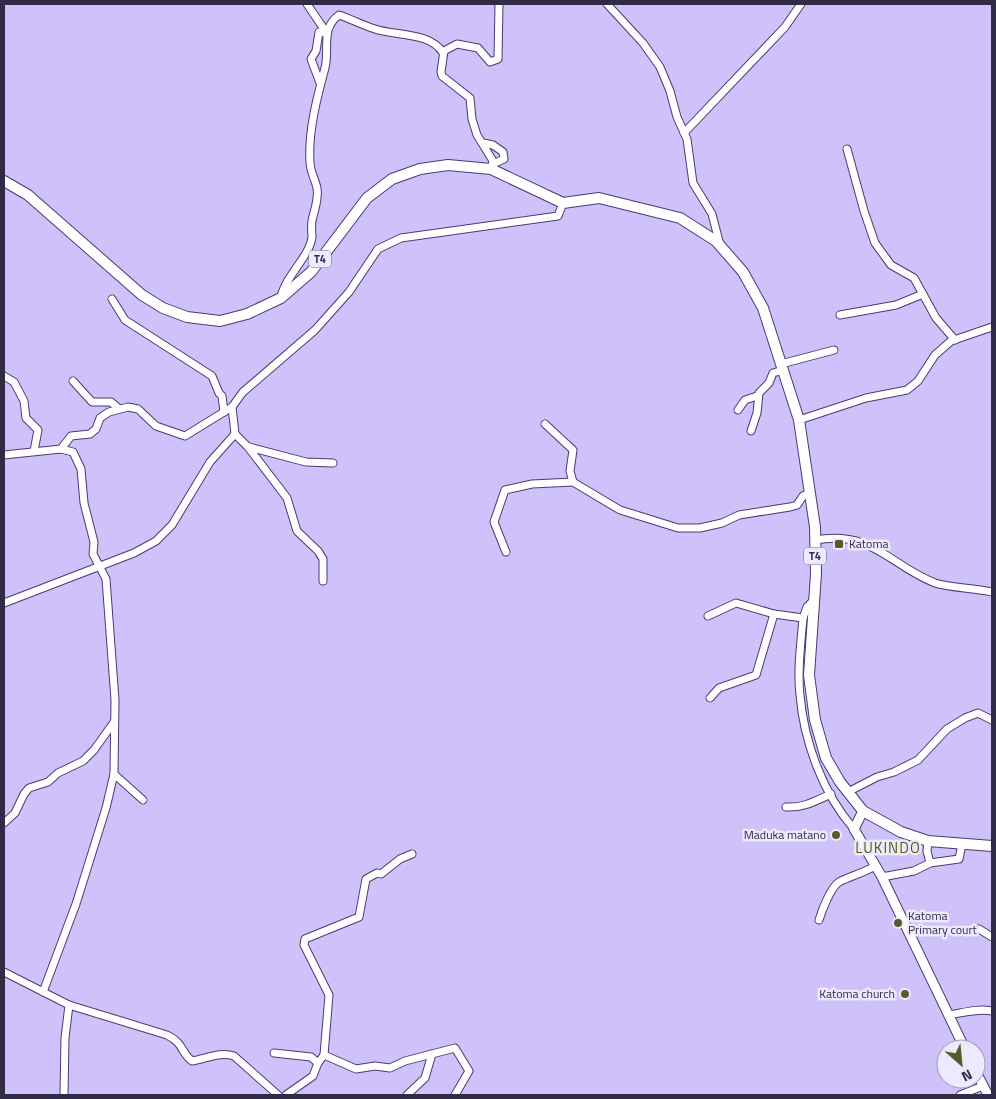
<svg xmlns="http://www.w3.org/2000/svg" width="996" height="1099" font-family="'Titillium Web',sans-serif">
  <style>
    .lines { fill: none; stroke-linecap: round; stroke-linejoin: round }
    .minor-casing { stroke: #4b3974; stroke-width: 9 }
    .major-casing { stroke: #4b3974; stroke-width: 11 }
    .highway-casing { stroke: #4b3974; stroke-width: 12 }
    .minor { stroke: #fff; stroke-width: 7 }
    .major { stroke: #fff; stroke-width: 9 }
    .highway { stroke: #fff; stroke-width: 10 }
    .poi-dot { fill: #555c2a; stroke: #ede9fe; stroke-width: 2 }
    .labels { text-anchor: middle; stroke-width: 5; stroke-linejoin: round; paint-order: stroke }
    .shield { fill: #ede9fe; stroke: #6a647d; stroke-width: 1 }
    .shield-label { font-size: 11px; font-weight: bold; fill: #322b46 }
    .poi-label { font-size: 12px; fill: #322b46; stroke: #ede9fe; text-anchor: start }
    .quarter-label { font-size: 15px; letter-spacing: 1px; fill: #555e0a; stroke: #ede9fe }
  </style>
  <rect width="100%" height="100%" fill="#cfc2fa"/>
  <g class="lines">
    <g class="minor-casing">
      <g id="minor">
        <polyline points="307,4 326,32"/>
        <polyline points="607,4 643,43 660,67 670,91 677,117 687,139 693,183 712,214 720,245"/>
        <polyline points="320,83 311,59 316,51 319,32 326,33"/>
        <polyline points="684,133 785,27 801,4"/>
        <polyline points="483,143 493,145 503,152 504,159 493,164"/>
        <polyline points="847,149 864,211 875,243 891,265 914,278 936,318 955,340"/>
        <polyline points="491,169 493,161 477,135 472,119 470,98 442,76 441,72 444,51 457,44 478,48 490,62 498,59 499,4"/>
        <path d="M281 297C286 275 310 256 312 237 312 232 311 226 312 221 314 210 319 200 317 188 315 179 310 171 310 162 308 131 317 98 325 68 330 48 320 29 339 15 351 19 362 25 375 29 395 36 431 32 443 53"/>
        <polyline points="112,299 125,320 212,376 219,393 222,396 224,412"/>
        <polyline points="840,315 896,305 923,294"/>
        <polyline points="781,364 834,350"/>
        <polyline points="4,376 14,382 24,401 26,418 38,430 34,451"/>
        <polyline points="73,381 92,402 111,402 118,408"/>
        <polyline points="738,410 745,400 757,396"/>
        <polyline points="799,420 866,398 907,390 918,381 935,355 951,341 992,327"/>
        <polyline points="545,424 573,450 570,471 573,482 620,510 678,528 700,528 722,523 739,515 790,507 797,505 803,496 810,493"/>
        <polyline points="751,431 757,413 759,393 769,383 773,373 783,370"/>
        <polyline points="235,434 248,447 287,498 297,531 318,551 323,559 323,581"/>
        <polyline points="249,447 306,462 333,463"/>
        <polyline points="4,455 61,449 71,436 90,434 96,429 100,418 109,412 128,407 138,409 156,426 185,436 232,407 243,392 315,330 349,292 378,249 401,238 558,216 563,203"/>
        <path d="M815 540C873 530 889 565 935 583 950 588 976 588 992 592"/>
        <polyline points="506,552 494,522 505,490 532,484 573,482"/>
        <path d="M814 600 807 607 803 618C801 643 797 670 800 695 804 742 823 794 854 829"/>
        <polyline points="4,603 134,553 156,541 172,525 210,462 235,434 232,407"/>
        <polyline points="708,616 736,603 774,614 803,618"/>
        <polyline points="710,698 719,688 756,675 774,614"/>
        <polyline points="114,774 143,800"/>
        <polyline points="848,792 877,777 894,772 918,760 947,729 965,718 978,713 992,720"/>
        <path d="M786 807C804 808 815 801 831 794"/>
        <polyline points="4,823 15,813 24,794 29,788 48,782 58,773 83,761 94,750 114,722"/>
        <polyline points="928,841 927,851 930,863"/>
        <polyline points="882,877 914,871 930,863 959,859 962,844"/>
        <path d="M819 920C822 910 831 887 839 882 847 877 864 873 875 866"/>
        <polyline points="979,929 992,937"/>
        <path d="M4 972 69 1005 167 1035C185 1044 180 1052 192 1061 206 1059 220 1051 234 1056L278 1095"/>
        <polyline points="43,992 76,904 106,808 114,774 115,700 106,579 93,554 94,542 84,503 81,469 73,452 61,449"/>
        <path d="M948 1015C963 1013 977 1008 992 1011"/>
        <polyline points="274,1053 311,1057 318,1063"/>
        <polyline points="324,1055 356,1069 375,1066 390,1068 405,1061 455,1048 469,1071 455,1095"/>
        <polyline points="64,1095 65,1038 69,1005"/>
        <polyline points="286,1095 313,1076 318,1063 324,1055 329,995 304,945 305,939 359,917 366,879 377,873 381,874 400,859 412,854"/>
        <polyline points="407,1095 425,1078 432,1054"/>
        <polyline points="960,1095 983,1086"/>
      </g>
    </g>
    <g class="major-casing">
      <g id="major">
        <polyline points="863,811 854,829 882,877 965,1049"/>
        <polyline points="976,1072 988,1095"/>
      </g>
    </g>
    <g class="highway-casing">
      <polyline id="highway" points="4,181 28,195 142,295 163,308 187,317 220,321 247,314 281,298 311,272 367,198 392,179 420,169 448,165 491,169 563,203 599,198 680,218 716,241 743,272 763,308 799,420 815,527 816,574 809,675 815,720 826,758 840,782 863,811 901,832 928,841 992,846"/>
    </g>
    <use href="#minor" class="minor"/>
    <use href="#major" class="major"/>
    <use href="#highway" class="highway"/>
  </g>
  <g class="poi-dot">
    <rect x="834" y="539" width="10" height="10" rx="2.5"/>
    <circle cx="836" cy="835" r="5"/>
    <circle cx="898" cy="923" r="5"/>
    <circle cx="905" cy="994" r="5"/>
  </g>
  <g class="labels">
    <g class="shield">
      <rect x="309" y="250.5" width="22" height="17" rx="4"/>
      <rect x="804" y="547.5" width="22" height="17" rx="4"/>
    </g>
    <g class="shield-label">
      <text x="320" y="263">T4</text>
      <text x="815" y="560">T4</text>
    </g>
    <g class="poi-label">
      <text x="849" y="548">Katoma</text>
      <text x="826" y="839" text-anchor="end">Maduka matano</text>
      <text x="908" y="920">Katoma<tspan x="908" dy="14">Primary court</tspan></text>
      <text x="895" y="998" text-anchor="end">Katoma church</text>
    </g>
    <g class="quarter-label">
      <text x="888" y="853">LUKINDO</text>
    </g>
  </g>
  <rect width="996" height="1099" fill="none" stroke="#322b46" stroke-width="10"/>
  <g transform="translate(961 1064) rotate(153)"><circle r="24" fill="#ede9fe" stroke="#a29db4"/>
  <path d="M0-4L9 19L0 12L-9 19Z" fill="#555c2a"/>
  <text y="-8" font-size="14" font-weight="bold" text-anchor="middle" fill="#322b46">N</text>
  </g>
</svg>
